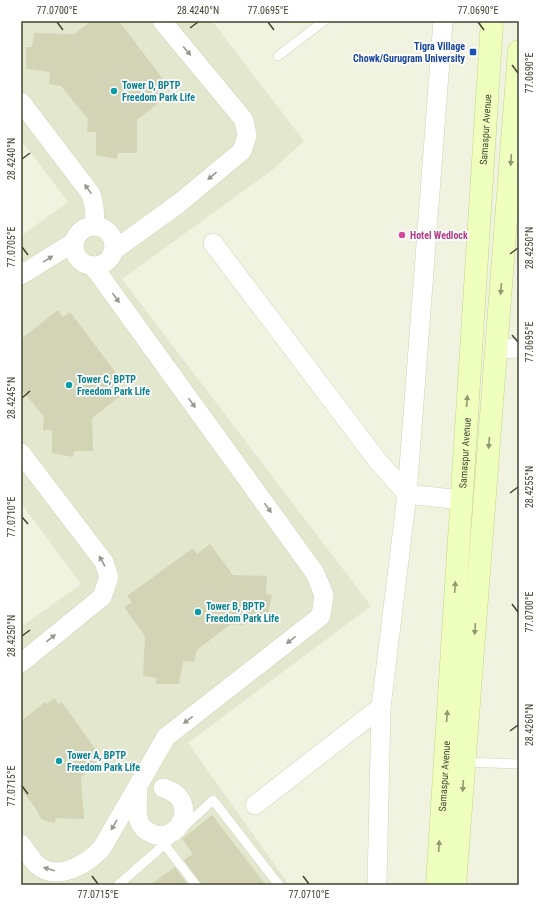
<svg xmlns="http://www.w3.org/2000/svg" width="540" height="906" font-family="'Roboto Condensed',sans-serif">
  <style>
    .residential { fill: #e3e7ce }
    .building { fill: #d2d4b5 }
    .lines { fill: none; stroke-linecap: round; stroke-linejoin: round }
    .lane-casing { stroke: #cfd4b6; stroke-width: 10 }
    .street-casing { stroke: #cfd4b6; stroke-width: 20 }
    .secondary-casing { stroke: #c4d588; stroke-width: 23 }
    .lane { stroke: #fff; stroke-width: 9 }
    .street { stroke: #fff; stroke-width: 19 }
    .secondary { stroke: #efffbe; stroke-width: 22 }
    .oneway { fill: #97988e }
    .oneway2 { fill: #909870 }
    .ticks { fill: none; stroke: #424431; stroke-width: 1.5 }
    .transit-dot { fill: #1a4fb4; stroke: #fff; stroke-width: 1.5 }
    .culture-dot { fill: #0f9aa8; stroke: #fff; stroke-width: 1.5 }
    .hotel-dot { fill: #d1479c; stroke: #fff; stroke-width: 1.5 }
    .labels { text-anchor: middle; stroke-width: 3.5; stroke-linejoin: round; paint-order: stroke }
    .transit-label { font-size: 10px; font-weight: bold; fill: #164399; stroke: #fff; text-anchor: end }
    .culture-label { font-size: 10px; font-weight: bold; fill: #0d838f; stroke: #fff; text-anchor: start }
    .street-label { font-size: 10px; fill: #424431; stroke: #fff }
    .hotel-label { font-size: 10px; font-weight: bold; fill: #b23c85; stroke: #fff; text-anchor: start }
    .neatline { fill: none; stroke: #424431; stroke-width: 1.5 }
    .ticks-label { font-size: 10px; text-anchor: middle; fill: #424431 }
  </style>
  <rect width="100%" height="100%" fill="#eff3e0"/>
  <polygon class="residential" points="21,21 212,21 304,141 271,171 122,279 371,606 188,743 289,885 21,885 21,627 81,584 21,503 21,236 68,202 21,140"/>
  <g class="building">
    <polygon points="91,21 119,21 163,79 157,84 167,96 137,120 137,153 118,153 117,159 96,155 96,132 87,132 88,119 61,86 49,84 50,72 26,69 26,47 32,47 34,33 74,34"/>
    <polygon points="58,310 63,317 70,312 86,333 119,377 113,382 123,394 92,418 93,451 74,451 73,457 52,453 52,430 43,430 44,417 21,389 21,339"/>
    <polygon points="210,544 233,575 267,576 266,594 272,595 267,617 244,616 244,625 231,624 197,650 194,662 183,661 179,684 156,684 157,678 143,676 145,636 124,607 132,602 127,596 193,548 197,554"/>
    <polygon points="54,698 59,704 61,702 72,716 98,753 95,754 99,759 91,767 92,769 81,777 84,819 56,818 55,823 42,820 34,806 21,789 21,721 45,702 47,704"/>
    <polygon points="212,815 266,885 202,885 184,860 193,854 182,839"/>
    <polygon points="175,867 188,885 150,885"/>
  </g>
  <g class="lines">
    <g class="lane-casing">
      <g id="lane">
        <polyline points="278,56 324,21"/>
        <polyline points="465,762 519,764"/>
        <polyline points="184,827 213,800 279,885"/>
        <polyline points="164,844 196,885"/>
        <polyline points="118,885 173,837"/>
      </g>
    </g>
    <g class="street-casing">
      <g id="street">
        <polyline points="21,102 91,194 94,206 95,226"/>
        <circle cx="94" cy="246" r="20"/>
        <polyline points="213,243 377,460 407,494 461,500"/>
        <polyline points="113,251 178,204 242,151 247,136 244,120 162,21"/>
        <polyline points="21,275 74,242"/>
        <polyline points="497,349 519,348"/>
        <polyline points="21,453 104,562 109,577 102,597 21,663"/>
        <path d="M138 786C138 796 136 807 138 817 139 823 143 829 149 832 178 849 203 799 163 788"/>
        <polyline points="255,805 381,707"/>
        <path d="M21 844C26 851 31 858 36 864 57 883 87 864 102 848L166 737 321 616 324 595 315 573 93 266"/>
        <polyline points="377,885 381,707 407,494 443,21"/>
      </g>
    </g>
    <g class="secondary-casing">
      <g id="secondary">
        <path id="s1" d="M437 885 492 21"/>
        <polyline points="455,885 519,51"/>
      </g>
    </g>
    <use href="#lane" class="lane"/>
    <use href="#street" class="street"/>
    <use href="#secondary" class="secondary"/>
  </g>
  <defs><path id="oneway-solid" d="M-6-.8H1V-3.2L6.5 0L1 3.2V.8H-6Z"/></defs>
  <g class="oneway">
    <use href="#oneway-solid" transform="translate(187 51) rotate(50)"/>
    <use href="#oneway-solid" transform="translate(212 176) rotate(140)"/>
    <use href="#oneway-solid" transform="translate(88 189) rotate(-126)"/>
    <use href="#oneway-solid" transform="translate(48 259) rotate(-32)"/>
    <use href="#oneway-solid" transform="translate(116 298) rotate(54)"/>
    <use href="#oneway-solid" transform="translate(192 403) rotate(54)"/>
    <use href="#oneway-solid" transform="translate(268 508) rotate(54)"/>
    <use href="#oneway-solid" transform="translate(102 561) rotate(-119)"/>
    <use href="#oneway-solid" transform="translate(51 638) rotate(-39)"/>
    <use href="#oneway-solid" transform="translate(291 640) rotate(142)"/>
    <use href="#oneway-solid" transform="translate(188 720) rotate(142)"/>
    <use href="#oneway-solid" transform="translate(114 825) rotate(120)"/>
    <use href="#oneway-solid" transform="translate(49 869) rotate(-164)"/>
  </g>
  <g class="oneway2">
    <use href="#oneway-solid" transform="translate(511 160) rotate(94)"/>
    <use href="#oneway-solid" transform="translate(501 289) rotate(94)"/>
    <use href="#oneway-solid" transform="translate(467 401) rotate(-86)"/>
    <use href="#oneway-solid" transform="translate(489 443) rotate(94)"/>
    <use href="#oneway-solid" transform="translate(455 587) rotate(-86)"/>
    <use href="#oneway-solid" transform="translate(475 629) rotate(94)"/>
    <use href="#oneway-solid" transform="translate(447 716) rotate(-86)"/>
    <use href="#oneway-solid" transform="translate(463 786) rotate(94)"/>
    <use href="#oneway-solid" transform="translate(439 846) rotate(-86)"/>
  </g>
  <path class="ticks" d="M57 22 63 30M268 22 274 30M478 22 484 30M190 28 198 22M512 65 518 73M22 159 30 153M22 247 28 255M510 254 518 248M512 335 518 342M22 398 30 391M510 493 518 487M22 517 28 524M512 604 518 612M22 636 30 630M510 731 518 725M22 786 28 794M92 876 98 884M303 876 309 884"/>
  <rect class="transit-dot" x="469" y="48" width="8" height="8" rx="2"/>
  <g class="culture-dot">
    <circle cx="114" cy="91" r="4"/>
    <circle cx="69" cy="385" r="4"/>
    <circle cx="198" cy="612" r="4"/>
    <circle cx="59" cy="761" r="4"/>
  </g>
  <circle class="hotel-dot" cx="402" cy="235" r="4"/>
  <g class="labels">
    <g class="transit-label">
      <text x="465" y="50">Tigra Village<tspan x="465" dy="12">Chowk/Gurugram University</tspan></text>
    </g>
    <g class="culture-label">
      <text x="122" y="89">Tower D, BPTP<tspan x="122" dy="12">Freedom Park Life</tspan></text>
      <text x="77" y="383">Tower C, BPTP<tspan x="77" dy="12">Freedom Park Life</tspan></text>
      <text x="206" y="610">Tower B, BPTP<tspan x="206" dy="12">Freedom Park Life</tspan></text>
      <text x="67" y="759">Tower A, BPTP<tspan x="67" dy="12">Freedom Park Life</tspan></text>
    </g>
    <g class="street-label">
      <text dy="4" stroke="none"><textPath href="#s1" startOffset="757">Samaspur Avenue</textPath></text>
      <text dy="4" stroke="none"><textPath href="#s1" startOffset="433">Samaspur Avenue</textPath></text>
      <text dy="4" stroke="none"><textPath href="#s1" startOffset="109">Samaspur Avenue</textPath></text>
    </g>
    <g class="hotel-label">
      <text x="410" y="239">Hotel Wedlock</text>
    </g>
  </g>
  <rect width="540" height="906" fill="none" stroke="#ffffff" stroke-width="44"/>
  <rect x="22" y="22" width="496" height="862" class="neatline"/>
  <g class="ticks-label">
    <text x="57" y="14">77.0700°E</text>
    <text x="198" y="14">28.4240°N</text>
    <text x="268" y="14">77.0695°E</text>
    <text x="478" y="14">77.0690°E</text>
    <text transform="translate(529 73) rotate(-90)" y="4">77.0690°E</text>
    <text transform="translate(11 159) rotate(-90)" y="4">28.4240°N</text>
    <text transform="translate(11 247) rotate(-90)" y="4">77.0705°E</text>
    <text transform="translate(529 248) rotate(-90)" y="4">28.4250°N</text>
    <text transform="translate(529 342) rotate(-90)" y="4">77.0695°E</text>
    <text transform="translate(11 398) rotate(-90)" y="4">28.4245°N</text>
    <text transform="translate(529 487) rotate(-90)" y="4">28.4255°N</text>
    <text transform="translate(11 517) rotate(-90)" y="4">77.0710°E</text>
    <text transform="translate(529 612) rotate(-90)" y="4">77.0700°E</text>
    <text transform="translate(11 636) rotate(-90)" y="4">28.4250°N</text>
    <text transform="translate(529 725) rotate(-90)" y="4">28.4260°N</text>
    <text transform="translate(11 786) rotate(-90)" y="4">77.0715°E</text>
    <text x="98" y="898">77.0715°E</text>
    <text x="309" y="898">77.0710°E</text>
  </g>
</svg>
